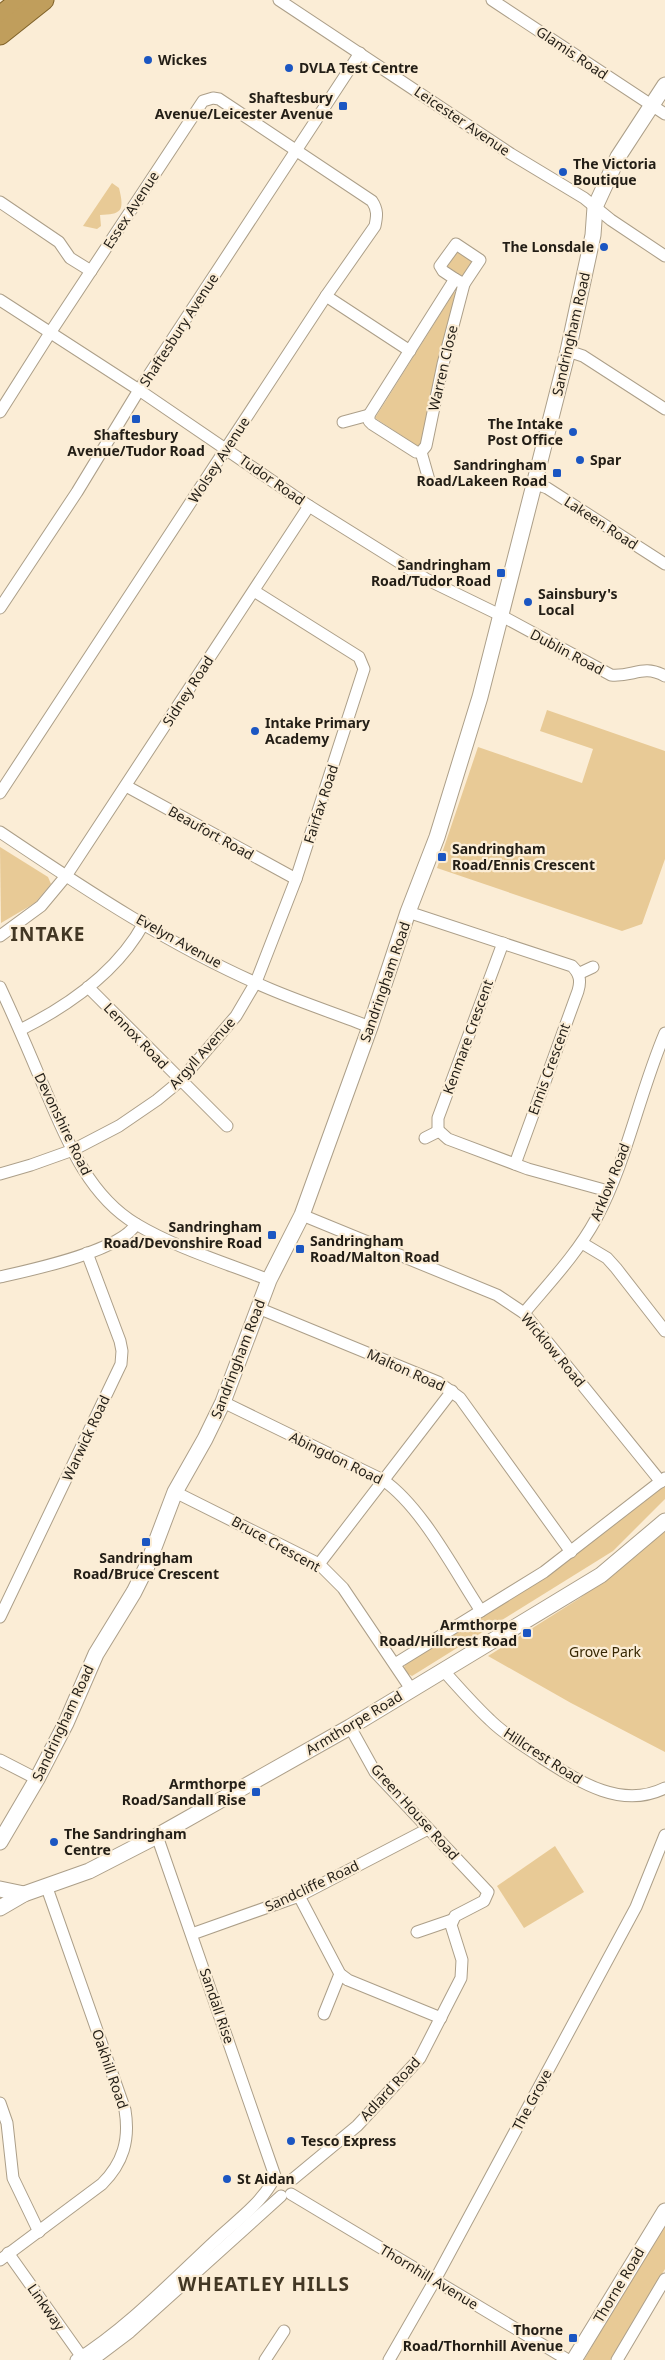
<svg xmlns="http://www.w3.org/2000/svg" width="665" height="2360" font-family="'Noto Sans',sans-serif">
  <style>
    .green { fill: #e8ca96 }
    .lines { fill: none; stroke-linecap: round; stroke-linejoin: round }
    .minor-casing { stroke: #ac9f89; stroke-width: 13 }
    .tertiary-casing { stroke: #ac9f89; stroke-width: 17 }
    .trunk-casing { stroke: #7f6229; stroke-width: 21 }
    .minor { stroke: #fff; stroke-width: 11 }
    .tertiary { stroke: #fff; stroke-width: 15 }
    .trunk { stroke: #c09e5c; stroke-width: 19 }
    .poi-dot { fill: #1b56c2; stroke: #fbedd6; stroke-width: 2 }
    .labels { text-anchor: middle; stroke-width: 4.5; stroke-linejoin: round; paint-order: stroke }
    .street-label { font-size: 14px; fill: #231e16; stroke: #fbedd6 }
    .poi-label { font-size: 14px; font-weight: bold; fill: #231e16; stroke: #fbedd6; text-anchor: start }
    .park-label { font-size: 14px; fill: #372703; stroke: #fbedd6 }
    .district-label { font-size: 19px; font-weight: bold; letter-spacing: 1px; fill: #423724; stroke: #fbedd6 }
  </style>
  <rect width="100%" height="100%" fill="#fbedd6"/>
  <g class="green">
    <path d="M112 183 119 188C125 212 121 214 100 215L101 226 97 229 83 226Z"/>
    <polygon points="455,252 461,252 473,259 473,264 465,278 446,266"/>
    <polygon points="454,292 456,293 422,444 419,447 375,418"/>
    <polygon points="547,710 665,751 665,859 642,924 622,931 437,868 478,747 582,783 593,749 540,731"/>
    <polygon points="0,847 48,877 51,884 35,903 1,923"/>
    <polygon points="665,1483 665,1499 613,1551 412,1676 408,1674 404,1667 408,1661"/>
    <polygon points="665,1530 665,1752 571,1703 488,1656 580,1598 638,1553"/>
    <polygon points="555,1846 584,1892 524,1928 497,1886"/>
    <polygon points="665,2221 665,2269 610,2360 584,2360"/>
  </g>
  <g class="lines">
    <g class="minor-casing">
      <g id="minor">
        <polyline points="279,0 511,154 584,198 611,220 665,256"/>
        <polyline points="492,0 665,114"/>
        <polyline points="0,202 59,242 70,258 91,271"/>
        <polygon points="455,279 464,284 443,364 426,446 421,452 416,452 372,424 369,421 369,415"/>
        <polyline points="455,279 443,271 440,266 456,244 480,260 464,284"/>
        <polyline points="326,296 410,351"/>
        <path d="M0 300 139 390 309 506 426 579 500 615 611 675C634 677 642 664 665 676"/>
        <polyline points="568,351 583,356 665,409"/>
        <path d="M0 412 50 333 203 101 213 98 219 99 372 201C378 210 377 216 375 226L326 296 0 793"/>
        <polyline points="343,422 369,415"/>
        <polyline points="421,452 429,480"/>
        <polyline points="536,484 547,488 665,564"/>
        <polyline points="0,608 77,492 139,390 360,53"/>
        <polyline points="126,786 296,879"/>
        <path d="M0 832C86 890 175 949 270 989 303 1003 337 1014 370 1027"/>
        <path d="M408 912 572 966C580 974 581 981 578 991L515 1164"/>
        <polyline points="0,936 41,906 66,876 309,506"/>
        <polyline points="503,943 438,1118 438,1130 448,1139 528,1169 608,1191"/>
        <polyline points="578,974 593,967"/>
        <path d="M0 987C14 1017 27 1047 40 1078 63 1130 84 1193 136 1224 176 1248 226 1263 269 1280"/>
        <polyline points="88,987 227,1126"/>
        <path d="M20 1030C68 1006 118 971 144 923"/>
        <polyline points="425,1138 439,1131"/>
        <polyline points="0,1174 31,1165 73,1150 119,1126 157,1100 180,1081 236,1016 256,982 296,879 364,669 359,657 254,591"/>
        <polyline points="302,1215 497,1295 524,1313 661,1482"/>
        <polyline points="582,1243 607,1258 616,1268 665,1331"/>
        <path d="M0 1277C31 1270 121 1251 136 1224"/>
        <polyline points="258,1308 438,1382 460,1398 571,1552"/>
        <path d="M524 1313C549 1283 577 1254 596 1219 627 1161 639 1094 665 1033"/>
        <path d="M223 1402 383 1480C422 1507 454 1570 481 1611"/>
        <polyline points="175,1492 319,1564 343,1588 411,1689"/>
        <polyline points="319,1564 452,1391"/>
        <polyline points="0,1617 121,1364 122,1351 120,1341 87,1253"/>
        <polyline points="395,1664 544,1572 665,1478"/>
        <path d="M443 1670C458 1687 473 1704 490 1720 505 1735 524 1746 542 1758 578 1781 621 1810 665 1788"/>
        <polyline points="0,1760 37,1779"/>
        <polyline points="157,1836 275,2176"/>
        <polyline points="299,1896 340,1974 348,1980 441,2018"/>
        <polyline points="417,1932 452,1920"/>
        <polyline points="192,1934 299,1896 428,1829"/>
        <polyline points="324,2014 340,1974"/>
        <polyline points="0,2103 7,2123 13,2178 39,2232"/>
        <polyline points="293,2179 357,2126 420,2058 461,1978 462,1960 451,1925 455,1916 484,1901 488,1892 375,1772 350,1727"/>
        <polyline points="291,2194 568,2360"/>
        <polyline points="8,2253 84,2360"/>
        <path d="M0 2260 102 2184C123 2163 130 2140 125 2110L47 1888"/>
        <path d="M76 2360C126 2329 172 2281 215 2241 234 2223 258 2206 271 2184"/>
        <polyline points="93,2360 130,2332 281,2196"/>
        <polyline points="265,2360 284,2331"/>
        <polyline points="389,2360 435,2280 636,1907 665,1835"/>
        <polyline points="617,2360 665,2279"/>
      </g>
    </g>
    <g class="tertiary-casing">
      <g id="tertiary">
        <polyline points="0,1842 37,1779 66,1723 96,1654 134,1592 147,1566 175,1492 205,1439 223,1402 269,1280 302,1215 370,1027 408,912 437,837 480,697 568,351 593,235 595,207 618,157 665,85"/>
        <polyline points="0,1889 24,1894"/>
        <polyline points="0,1908 24,1894 89,1871 157,1836 350,1727 601,1575 665,1521"/>
        <polyline points="574,2360 665,2211"/>
      </g>
    </g>
    <g class="trunk-casing">
      <g id="trunk">
        <polyline points="0,16 20,0"/>
        <polyline points="0,35 44,0"/>
      </g>
    </g>
    <use href="#minor" class="minor"/>
    <use href="#tertiary" class="tertiary"/>
    <use href="#trunk" class="trunk"/>
  </g>
  <g class="poi-dot">
    <circle cx="148" cy="60" r="5"/>
    <circle cx="289" cy="68" r="5"/>
    <rect x="338" y="101" width="10" height="10" rx="2.5"/>
    <circle cx="563" cy="172" r="5"/>
    <circle cx="604" cy="247" r="5"/>
    <rect x="131" y="414" width="10" height="10" rx="2.5"/>
    <circle cx="573" cy="432" r="5"/>
    <circle cx="580" cy="460" r="5"/>
    <rect x="552" y="468" width="10" height="10" rx="2.5"/>
    <rect x="496" y="568" width="10" height="10" rx="2.5"/>
    <circle cx="528" cy="602" r="5"/>
    <circle cx="255" cy="731" r="5"/>
    <rect x="437" y="852" width="10" height="10" rx="2.5"/>
    <rect x="267" y="1230" width="10" height="10" rx="2.5"/>
    <rect x="295" y="1244" width="10" height="10" rx="2.5"/>
    <rect x="141" y="1537" width="10" height="10" rx="2.5"/>
    <rect x="522" y="1628" width="10" height="10" rx="2.5"/>
    <rect x="251" y="1787" width="10" height="10" rx="2.5"/>
    <circle cx="54" cy="1842" r="5"/>
    <circle cx="291" cy="2141" r="5"/>
    <circle cx="227" cy="2179" r="5"/>
    <rect x="568" y="2333" width="10" height="10" rx="2.5"/>
  </g>
  <g class="labels">
    <g class="street-label">
      <text transform="translate(572 53) rotate(34)" y="5">Glamis Road</text>
      <text transform="translate(462 121) rotate(34)" y="5">Leicester Avenue</text>
      <text transform="translate(131 210) rotate(-57)" y="5">Essex Avenue</text>
      <text transform="translate(179 330) rotate(-57)" y="5">Shaftesbury Avenue</text>
      <text transform="translate(571 334) rotate(-77)" y="5">Sandringham Road</text>
      <text transform="translate(443 368) rotate(-77)" y="5">Warren Close</text>
      <text transform="translate(219 460) rotate(-57)" y="5">Wolsey Avenue</text>
      <text transform="translate(272 480) rotate(35)" y="5">Tudor Road</text>
      <text transform="translate(601 523) rotate(33)" y="5">Lakeen Road</text>
      <text transform="translate(567 652) rotate(28)" y="5">Dublin Road</text>
      <text transform="translate(188 691) rotate(-57)" y="5">Sidney Road</text>
      <text transform="translate(321 804) rotate(-72)" y="5">Fairfax Road</text>
      <text transform="translate(211 833) rotate(29)" y="5">Beaufort Road</text>
      <text transform="translate(179 941) rotate(29)" y="5">Evelyn Avenue</text>
      <text transform="translate(385 982) rotate(-71)" y="5">Sandringham Road</text>
      <text transform="translate(136 1036) rotate(46)" y="5">Lennox Road</text>
      <text transform="translate(468 1037) rotate(-70)" y="5">Kenmare Crescent</text>
      <text transform="translate(202 1053) rotate(-48)" y="5">Argyll Avenue</text>
      <text transform="translate(549 1069) rotate(-70)" y="5">Ennis Crescent</text>
      <text transform="translate(63 1124) rotate(64)" y="5">Devonshire Road</text>
      <text transform="translate(610 1182) rotate(-68)" y="5">Arklow Road</text>
      <text transform="translate(553 1350) rotate(50)" y="5">Wicklow Road</text>
      <text transform="translate(238 1359) rotate(-69)" y="5">Sandringham Road</text>
      <text transform="translate(406 1370) rotate(24)" y="5">Malton Road</text>
      <text transform="translate(86 1438) rotate(-65)" y="5">Warwick Road</text>
      <text transform="translate(336 1458) rotate(26)" y="5">Abingdon Road</text>
      <text transform="translate(276 1544) rotate(29)" y="5">Bruce Crescent</text>
      <text transform="translate(63 1723) rotate(-65)" y="5">Sandringham Road</text>
      <text transform="translate(354 1723) rotate(-31)" y="5">Armthorpe Road</text>
      <text transform="translate(543 1756) rotate(33)" y="5">Hillcrest Road</text>
      <text transform="translate(415 1812) rotate(48)" y="5">Green House Road</text>
      <text transform="translate(312 1886) rotate(-25)" y="5">Sandcliffe Road</text>
      <text transform="translate(217 2006) rotate(71)" y="5">Sandall Rise</text>
      <text transform="translate(110 2069) rotate(71)" y="5">Oakhill Road</text>
      <text transform="translate(390 2089) rotate(-47)" y="5">Adlard Road</text>
      <text transform="translate(532 2100) rotate(-62)" y="5">The Grove</text>
      <text transform="translate(429 2277) rotate(31)" y="5">Thornhill Avenue</text>
      <text transform="translate(619 2285) rotate(-59)" y="5">Thorne Road</text>
      <text transform="translate(46 2307) rotate(55)" y="5">Linkway</text>
    </g>
    <g class="poi-label">
      <text x="158" y="65">Wickes</text>
      <text x="299" y="73">DVLA Test Centre</text>
      <text x="333" y="103" text-anchor="end">Shaftesbury<tspan x="333" dy="16">Avenue/Leicester Avenue</tspan></text>
      <text x="573" y="169">The Victoria<tspan x="573" dy="16">Boutique</tspan></text>
      <text x="594" y="252" text-anchor="end">The Lonsdale</text>
      <text x="563" y="429" text-anchor="end">The Intake<tspan x="563" dy="16">Post Office</tspan></text>
      <text x="136" y="440" text-anchor="middle">Shaftesbury<tspan x="136" dy="16">Avenue/Tudor Road</tspan></text>
      <text x="590" y="465">Spar</text>
      <text x="547" y="470" text-anchor="end">Sandringham<tspan x="547" dy="16">Road/Lakeen Road</tspan></text>
      <text x="491" y="570" text-anchor="end">Sandringham<tspan x="491" dy="16">Road/Tudor Road</tspan></text>
      <text x="538" y="599">Sainsbury's<tspan x="538" dy="16">Local</tspan></text>
      <text x="265" y="728">Intake Primary<tspan x="265" dy="16">Academy</tspan></text>
      <text x="452" y="854">Sandringham<tspan x="452" dy="16">Road/Ennis Crescent</tspan></text>
      <text x="262" y="1232" text-anchor="end">Sandringham<tspan x="262" dy="16">Road/Devonshire Road</tspan></text>
      <text x="310" y="1246">Sandringham<tspan x="310" dy="16">Road/Malton Road</tspan></text>
      <text x="146" y="1563" text-anchor="middle">Sandringham<tspan x="146" dy="16">Road/Bruce Crescent</tspan></text>
      <text x="517" y="1630" text-anchor="end">Armthorpe<tspan x="517" dy="16">Road/Hillcrest Road</tspan></text>
      <text x="246" y="1789" text-anchor="end">Armthorpe<tspan x="246" dy="16">Road/Sandall Rise</tspan></text>
      <text x="64" y="1839">The Sandringham<tspan x="64" dy="16">Centre</tspan></text>
      <text x="301" y="2146">Tesco Express</text>
      <text x="237" y="2184">St Aidan</text>
      <text x="563" y="2335" text-anchor="end">Thorne<tspan x="563" dy="16">Road/Thornhill Avenue</tspan></text>
    </g>
    <g class="park-label">
      <text x="605" y="1657">Grove Park</text>
    </g>
    <g class="district-label">
      <text x="48" y="941">INTAKE</text>
      <text x="264" y="2291">WHEATLEY HILLS</text>
    </g>
  </g>
</svg>
